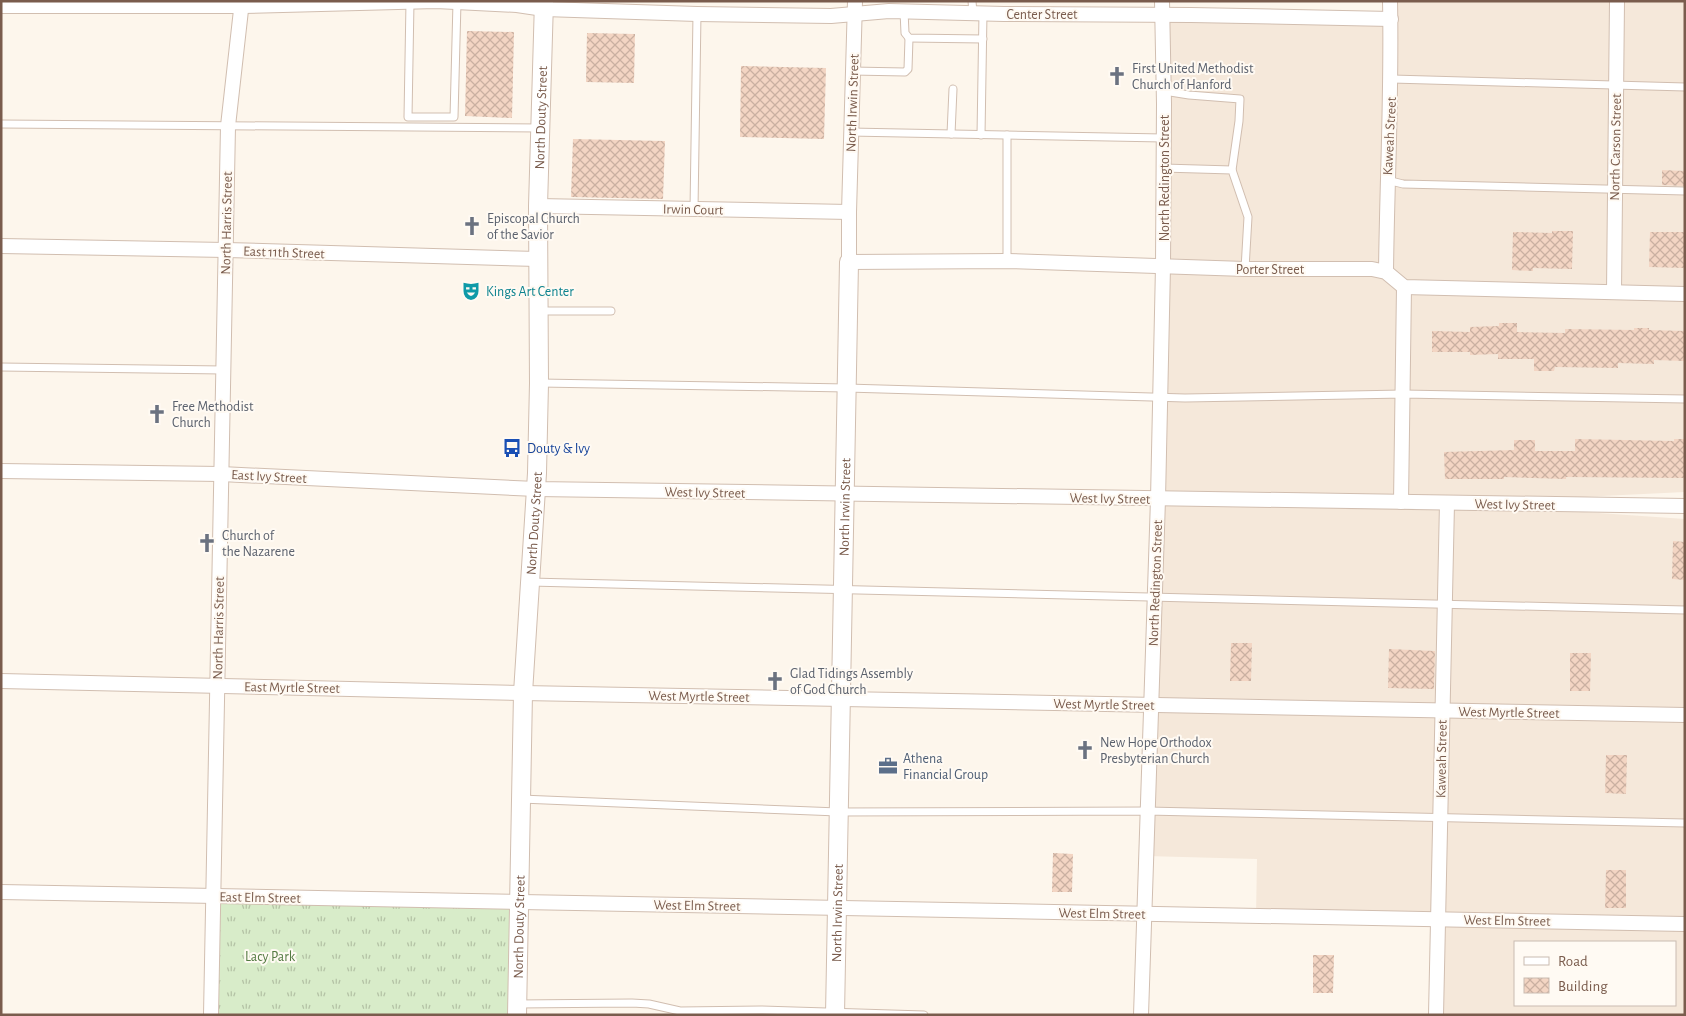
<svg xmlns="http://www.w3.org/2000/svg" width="1686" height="1016" font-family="'Alegreya Sans',sans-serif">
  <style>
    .residential { fill: #f5e8da; fill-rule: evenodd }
    .grass { fill: url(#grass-tufts) }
    .building { fill: url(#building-cross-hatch) }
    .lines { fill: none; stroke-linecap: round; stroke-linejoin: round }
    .service-casing { stroke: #d1beb0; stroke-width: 9 }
    .minor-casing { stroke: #d1beb0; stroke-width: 16 }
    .tertiary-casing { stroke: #d1beb0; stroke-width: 20 }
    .service { stroke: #fff; stroke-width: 7 }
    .minor { stroke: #fff; stroke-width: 14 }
    .tertiary { stroke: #fff; stroke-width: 18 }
    .labels { text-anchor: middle; stroke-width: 4; stroke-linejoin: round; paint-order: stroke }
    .street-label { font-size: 14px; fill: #7a5c4d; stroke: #fffaf3 }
    .worship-label { font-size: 14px; fill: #5b616d; stroke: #fffaf3; text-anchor: start }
    .culture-label { font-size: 14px; fill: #0d838f; stroke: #fffaf3; text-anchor: start }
    .transit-label { font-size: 14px; fill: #164399; stroke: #fffaf3; text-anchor: start }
    .service-label { font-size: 14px; fill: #4e5e75; stroke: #fffaf3; text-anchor: start }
    .park-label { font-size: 14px; fill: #537a41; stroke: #fffaf3 }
  </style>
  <defs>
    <pattern id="grass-tufts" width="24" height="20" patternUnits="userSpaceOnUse" patternTransform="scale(1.25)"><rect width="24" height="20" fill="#d8ecc9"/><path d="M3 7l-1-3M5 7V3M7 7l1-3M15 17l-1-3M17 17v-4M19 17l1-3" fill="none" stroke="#b4c2a5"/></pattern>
    <pattern id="building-cross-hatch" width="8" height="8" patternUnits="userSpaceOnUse" patternTransform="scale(1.25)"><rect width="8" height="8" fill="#f3d5c3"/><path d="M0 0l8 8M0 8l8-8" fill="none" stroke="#cab0a1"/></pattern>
  </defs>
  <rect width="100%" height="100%" fill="#fdf6ec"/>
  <path class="residential" d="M1390 1H1685V492L1454 503 1685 519V1015H1436L1437 919 1256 916 1257 859 1146 856 1161 16 1390 19ZM1515 942H1675V1005H1515Z"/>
  <polygon class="grass" points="212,897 519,902 517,1015 211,1015"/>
  <g class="building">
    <polygon points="467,31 514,32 512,118 465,116"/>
    <polygon points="587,33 635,34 634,83 586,82"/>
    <polygon points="741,66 826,68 824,139 740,137"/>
    <polygon points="573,139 665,141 663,199 571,197"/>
    <polygon points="1662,170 1685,171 1685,186 1662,185"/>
    <polygon points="1552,231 1573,231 1572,269 1533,268 1533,271 1512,270 1513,232 1552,233"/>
    <polygon points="1650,232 1685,232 1685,268 1649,267"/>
    <polygon points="1499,323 1517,323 1517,332 1565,333 1565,329 1634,330 1634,328 1649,328 1649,330 1685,331 1684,361 1654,360 1654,364 1618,363 1618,368 1555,367 1554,371 1534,371 1534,359 1498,359 1498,354 1470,355 1470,352 1432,352 1432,331 1470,332 1470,327 1499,326"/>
    <polygon points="1575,439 1674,441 1674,439 1685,439 1685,478 1566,477 1566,479 1504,477 1504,479 1445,479 1444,452 1514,450 1514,440 1535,440 1535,451 1575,451"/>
    <polygon points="1673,541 1685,542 1685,580 1672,579"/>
    <polygon points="1231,643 1252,643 1251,681 1230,681"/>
    <polygon points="1389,649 1435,651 1434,689 1388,688"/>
    <polygon points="1570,653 1591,653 1590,691 1570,691"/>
    <polygon points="1606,755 1627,755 1626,794 1605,793"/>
    <polygon points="1053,853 1073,854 1072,892 1052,892"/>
    <polygon points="1606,870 1626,870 1626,908 1605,908"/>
    <polygon points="1313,955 1334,955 1333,993 1313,993"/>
  </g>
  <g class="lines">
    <g class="service-casing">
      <g id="service">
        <polyline points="972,1 973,13"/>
        <polyline points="410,2 408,117 454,117 457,2"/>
        <polyline points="904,11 905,33 909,38 983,39"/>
        <polyline points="852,71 905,72 908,69 909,38"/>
        <polyline points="1392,79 1685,87"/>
        <polyline points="1164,91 1189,95 1240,99 1239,121 1232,170"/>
        <polyline points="1,124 541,128"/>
        <polyline points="850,132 1163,138"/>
        <polyline points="951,134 953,89"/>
        <polyline points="981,135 983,13"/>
        <polyline points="1007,135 1007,261"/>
        <polyline points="1163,168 1232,170 1248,217 1245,269"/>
        <polyline points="1387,180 1403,184 1685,191"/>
        <polyline points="694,209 697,14"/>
        <polyline points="538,311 611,311"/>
        <polyline points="1,367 223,370"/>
        <polyline points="540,383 847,388 1185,398 1403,394 1685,399"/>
        <polyline points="530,582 1685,610"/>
        <polyline points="521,799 838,812 1147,811 1685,823"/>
        <polyline points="517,1004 632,1003 649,1004 680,1011 761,1010 924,1015"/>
      </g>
    </g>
    <g class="minor-casing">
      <g id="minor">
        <polyline points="855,1 849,212 849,262 1007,261 1245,269 1372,269 1386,272 1404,287 1685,294"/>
        <polyline points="1,6 242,6 436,1 517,5 544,9 697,14 831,16 889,11 1004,14 1191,15 1391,19"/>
        <polyline points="538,206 849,212"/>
        <polyline points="1,246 226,250 538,259"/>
        <path d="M1386 272C1387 181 1392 91 1390 1"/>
        <polyline points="1614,292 1617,1"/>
        <polyline points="1,471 221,474 536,489 1685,506"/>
        <polyline points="1401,502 1404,287"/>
        <polyline points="1,681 523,693 1685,715"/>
        <polyline points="1,892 1685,924"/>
        <polyline points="211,1015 228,126 242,1"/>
        <polyline points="1141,1015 1158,499 1163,266 1164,104 1162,1"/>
        <polyline points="1436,1015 1447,503"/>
      </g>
    </g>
    <g class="tertiary-casing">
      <g id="tertiary">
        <path id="s1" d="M517 1015 523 693 537 473 539 383 538 206 544 1"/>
        <path id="s2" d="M835 1015 849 262"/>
      </g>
    </g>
    <use href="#service" class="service"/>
    <use href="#minor" class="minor"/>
    <use href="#tertiary" class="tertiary"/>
  </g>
  <defs>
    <g id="church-bare" transform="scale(1.5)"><path d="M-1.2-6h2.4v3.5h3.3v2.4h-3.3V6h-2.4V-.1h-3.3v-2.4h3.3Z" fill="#6b7280" stroke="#fffaf3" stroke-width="2.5" paint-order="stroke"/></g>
    <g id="theatre-bare" transform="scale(1.5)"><path d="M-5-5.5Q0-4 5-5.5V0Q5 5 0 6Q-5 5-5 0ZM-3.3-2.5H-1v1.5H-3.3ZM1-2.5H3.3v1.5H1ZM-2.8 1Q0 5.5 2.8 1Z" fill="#0f9aa8" stroke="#fffaf3" stroke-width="2.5" paint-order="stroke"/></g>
    <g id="bus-bare" transform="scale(1.5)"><path d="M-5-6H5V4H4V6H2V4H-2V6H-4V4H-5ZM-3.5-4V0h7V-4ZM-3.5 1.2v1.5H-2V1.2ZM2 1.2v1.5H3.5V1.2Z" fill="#1a4fb4" stroke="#fffaf3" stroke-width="2.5" paint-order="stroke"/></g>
    <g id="office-bare" transform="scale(1.5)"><path d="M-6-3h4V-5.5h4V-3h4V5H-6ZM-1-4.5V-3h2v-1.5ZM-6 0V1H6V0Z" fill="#5c6f8a" stroke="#fffaf3" stroke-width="2.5" paint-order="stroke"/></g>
  </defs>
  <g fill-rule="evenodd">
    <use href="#church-bare" x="1117" y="76"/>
    <use href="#church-bare" x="472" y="226"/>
    <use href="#theatre-bare" x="471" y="291"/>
    <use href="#church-bare" x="157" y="414"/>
    <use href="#bus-bare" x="512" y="448"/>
    <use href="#church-bare" x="207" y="543"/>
    <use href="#church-bare" x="775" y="681"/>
    <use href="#church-bare" x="1085" y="750"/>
    <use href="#office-bare" x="888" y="766"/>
  </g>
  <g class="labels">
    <g class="street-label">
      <text x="1042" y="19">Center Street</text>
      <text transform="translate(852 103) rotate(-88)" y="5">North Irwin Street</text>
      <text dy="5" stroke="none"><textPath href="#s1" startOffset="898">North Douty Street</textPath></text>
      <text transform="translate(1389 136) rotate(-87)" y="5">Kaweah Street</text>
      <text transform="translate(1615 147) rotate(-89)" y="5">North Carson Street</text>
      <text transform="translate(1164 178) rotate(-90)" y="5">North Redington Street</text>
      <text transform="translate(693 209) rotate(1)" y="5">Irwin Court</text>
      <text transform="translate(226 223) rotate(-89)" y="5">North Harris Street</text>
      <text transform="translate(284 252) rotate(2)" y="5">East 11th Street</text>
      <text x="1270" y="274">Porter Street</text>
      <text transform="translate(269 476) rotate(3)" y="5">East Ivy Street</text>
      <text transform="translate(705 492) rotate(1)" y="5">West Ivy Street</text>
      <text transform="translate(1110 498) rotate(1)" y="5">West Ivy Street</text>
      <text transform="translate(1515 504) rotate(1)" y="5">West Ivy Street</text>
      <text dy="5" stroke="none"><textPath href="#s2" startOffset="508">North Irwin Street</textPath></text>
      <text dy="5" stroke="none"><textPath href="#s1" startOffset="492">North Douty Street</textPath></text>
      <text transform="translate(1155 583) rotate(-88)" y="5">North Redington Street</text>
      <text transform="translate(218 628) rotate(-89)" y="5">North Harris Street</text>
      <text transform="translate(292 687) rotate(1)" y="5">East Myrtle Street</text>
      <text transform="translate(699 696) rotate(1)" y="5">West Myrtle Street</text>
      <text transform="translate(1104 704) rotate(1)" y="5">West Myrtle Street</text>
      <text transform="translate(1509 712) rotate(1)" y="5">West Myrtle Street</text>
      <text transform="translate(1441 759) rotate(-89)" y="5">Kaweah Street</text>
      <text transform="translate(260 897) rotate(1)" y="5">East Elm Street</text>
      <text transform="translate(697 905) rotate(1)" y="5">West Elm Street</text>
      <text dy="5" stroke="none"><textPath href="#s2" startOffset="102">North Irwin Street</textPath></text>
      <text transform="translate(1102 913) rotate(1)" y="5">West Elm Street</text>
      <text transform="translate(1507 920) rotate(1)" y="5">West Elm Street</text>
      <text dy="5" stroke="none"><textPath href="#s1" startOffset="88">North Douty Street</textPath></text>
    </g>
    <g class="worship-label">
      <text x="1132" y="73">First United Methodist<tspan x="1132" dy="16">Church of Hanford</tspan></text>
      <text x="487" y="223">Episcopal Church<tspan x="487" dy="16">of the Savior</tspan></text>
      <text x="172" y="411">Free Methodist<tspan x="172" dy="16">Church</tspan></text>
      <text x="222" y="540">Church of<tspan x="222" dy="16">the Nazarene</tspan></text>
      <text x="790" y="678">Glad Tidings Assembly<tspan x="790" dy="16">of God Church</tspan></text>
      <text x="1100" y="747">New Hope Orthodox<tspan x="1100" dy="16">Presbyterian Church</tspan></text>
    </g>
    <g class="culture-label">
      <text x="486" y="296">Kings Art Center</text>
    </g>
    <g class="transit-label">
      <text x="527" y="453">Douty &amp; Ivy</text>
    </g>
    <g class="service-label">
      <text x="903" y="763">Athena<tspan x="903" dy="16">Financial Group</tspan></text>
    </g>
    <g class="park-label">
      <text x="270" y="961">Lacy Park</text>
    </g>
  </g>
  <rect width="1686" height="1016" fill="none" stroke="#7a5c4d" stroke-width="5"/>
  <rect x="1514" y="941" width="162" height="65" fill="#fffaf3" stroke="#cabbb1"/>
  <rect x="1524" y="957" width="25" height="8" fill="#ffffff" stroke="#cabbb1"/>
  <text x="1558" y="966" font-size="15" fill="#7a5c4d">Road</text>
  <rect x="1524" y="978" width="25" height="15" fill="url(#building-cross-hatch)" stroke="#cabbb1"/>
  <text x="1558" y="991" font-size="15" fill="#7a5c4d">Building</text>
</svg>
